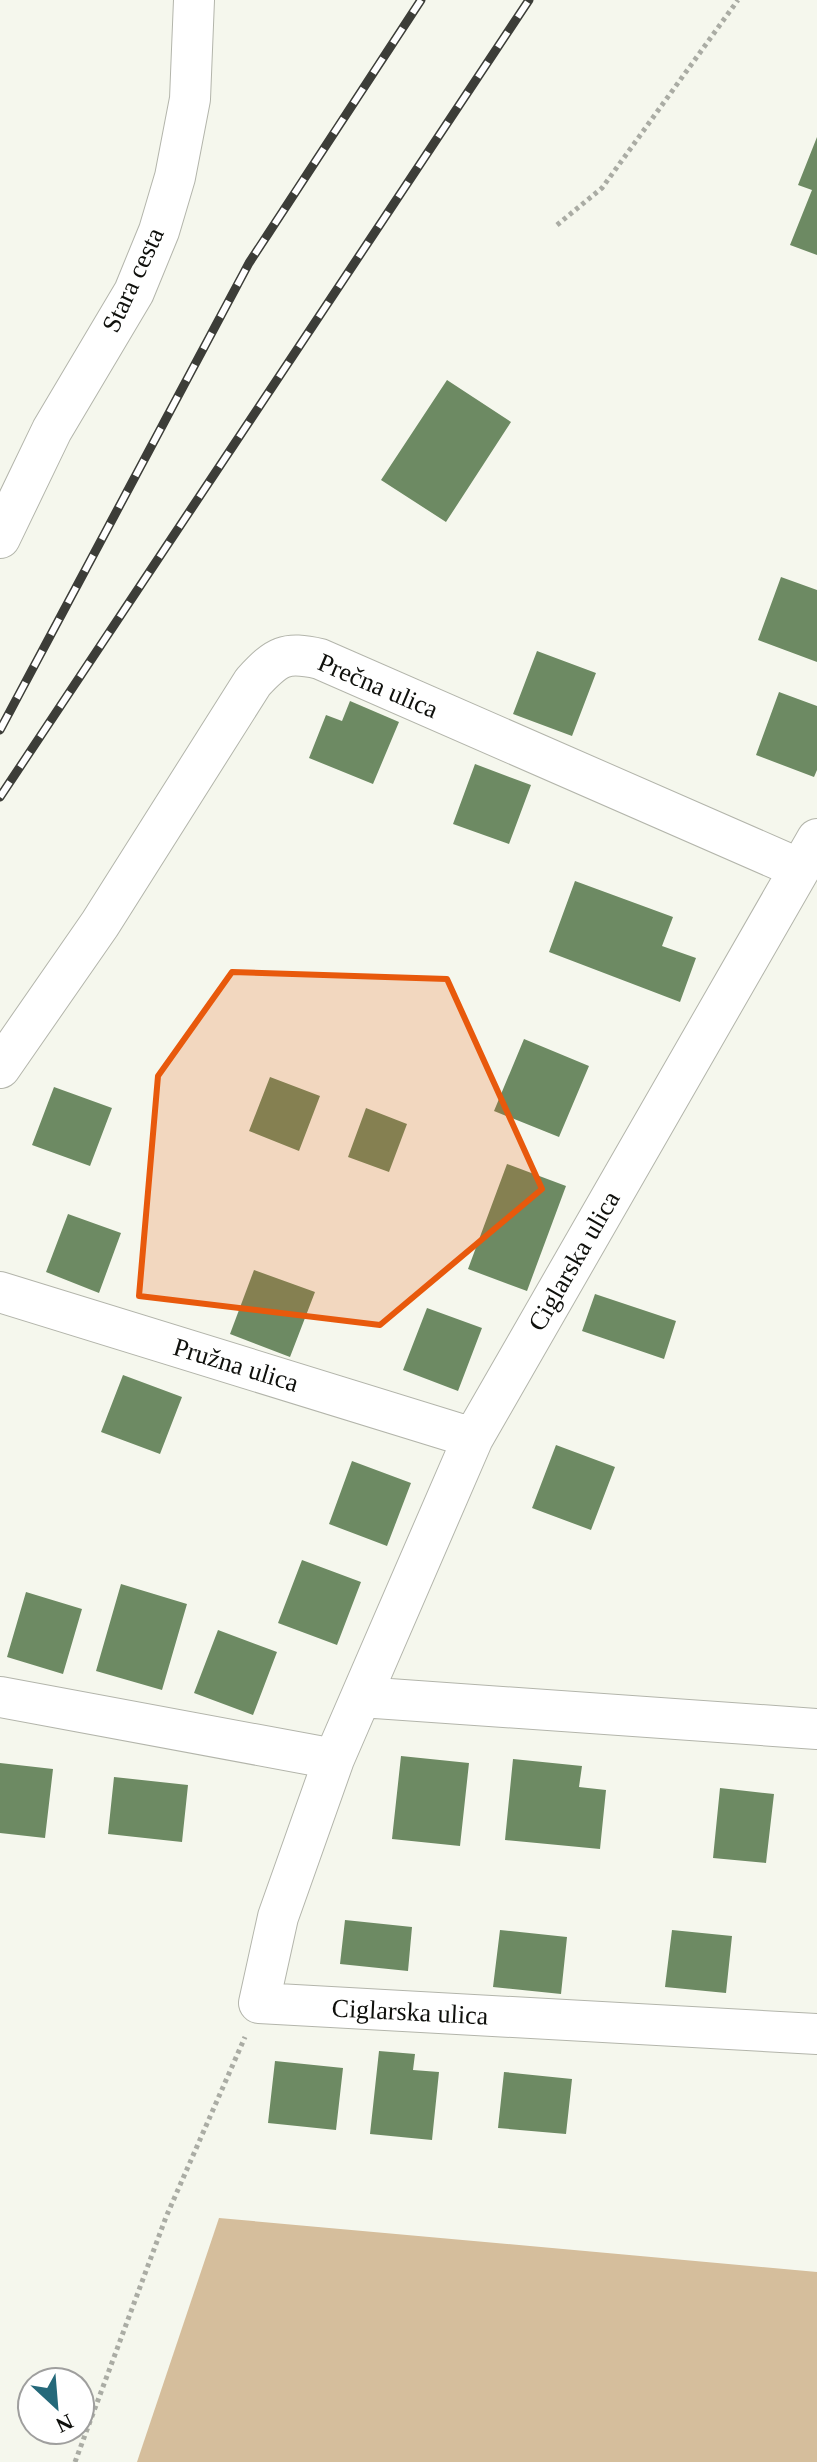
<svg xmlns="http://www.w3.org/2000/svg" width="817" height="2462" viewBox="0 0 817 2462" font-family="Georgia,serif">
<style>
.green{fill:#d5be9c}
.building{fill:#6d8a63}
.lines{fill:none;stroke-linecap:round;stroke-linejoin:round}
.street-casing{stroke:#b3b5ab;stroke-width:42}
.path{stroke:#aaaca4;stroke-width:5;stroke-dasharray:4 4;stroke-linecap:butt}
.street{stroke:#fff;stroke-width:40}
.rail-casing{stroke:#3c3d38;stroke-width:9}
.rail{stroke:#fff;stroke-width:6;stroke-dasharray:18;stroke-linecap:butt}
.marked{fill:#e8590c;fill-opacity:0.2;stroke:#e8590c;stroke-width:6;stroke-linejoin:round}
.labels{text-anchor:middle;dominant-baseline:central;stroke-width:6;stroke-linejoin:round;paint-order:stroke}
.street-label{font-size:26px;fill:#0f100c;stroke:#fff}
</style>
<rect width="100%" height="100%" fill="#f5f7ed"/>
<path class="green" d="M219 2218 817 2272V2462H137Z"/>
<path class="building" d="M817 137V255L790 245 812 190 798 185Z
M447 380 511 422 446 522 381 480Z
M781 577 817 590V662L758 640Z
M537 651 596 673 572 736 513 714Z
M779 692 817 706V770L814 777 756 755Z
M350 701 399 722 373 784 309 758 326 715 342 721Z
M475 764 531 785 509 844 453 824Z
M575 881 673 917 662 946 696 958 680 1002 549 952Z
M524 1039 589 1066 559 1137 494 1111Z
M270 1077 320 1096 299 1151 249 1131Z
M54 1087 112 1108 90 1166 32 1145Z
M366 1108 407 1124 389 1172 348 1157Z
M507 1164 566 1186 527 1291 468 1269Z
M68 1214 121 1233 99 1293 46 1272Z
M254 1270 315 1292 290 1357 230 1334Z
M595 1294 676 1321 664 1359 582 1331Z
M427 1308 482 1328 458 1391 403 1370Z
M123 1375 182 1397 160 1454 101 1432Z
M556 1445 615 1467 591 1530 532 1508Z
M352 1461 411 1483 387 1546 329 1524Z
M302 1560 361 1582 337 1645 278 1623Z
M121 1584 187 1604 162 1690 96 1671Z
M26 1592 82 1609 63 1674 7 1657Z
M218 1630 277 1652 253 1715 194 1693Z
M401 1756 469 1763 460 1846 392 1839Z
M513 1759 582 1766 579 1787 606 1790 600 1849 505 1840Z
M0 1763 53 1769 45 1838 0 1833Z
M114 1777 188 1785 182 1842 108 1834Z
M720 1788 774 1794 766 1863 713 1858Z
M345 1920 412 1927 408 1971 340 1964Z
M500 1930 567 1937 561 1994 493 1987Z
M672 1930 732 1936 726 1993 665 1987Z
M379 2051 415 2054 413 2070 439 2072 432 2140 370 2134Z
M275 2061 343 2068 336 2130 268 2123Z
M504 2072 572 2079 566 2134 498 2128Z"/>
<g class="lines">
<defs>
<path id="street" d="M0 538 52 430 134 292 159 231 175 177 190 99 194 0
M817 839 473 1438 334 1759 278 1917 259 2003 817 2034
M0 1068 100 924 253 682C277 656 285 651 320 659L800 869
M0 1292 473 1438
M0 1697 334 1759
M361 1697 817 1729"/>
</defs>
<use href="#street" class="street-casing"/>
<path class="path" d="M557 225 602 188 738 0
M75 2462 166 2217 245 2037"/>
<use href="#street" class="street"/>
<defs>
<path id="rail" d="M0 730 249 263 421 0
M0 797 529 0"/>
</defs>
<use href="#rail" class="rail-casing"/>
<use href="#rail" class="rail"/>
</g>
<path class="marked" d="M232 972 447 979 542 1189 380 1325 139 1296 158 1076Z"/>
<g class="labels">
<g class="street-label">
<text transform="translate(133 280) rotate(-65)">Stara cesta</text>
<text transform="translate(378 686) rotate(23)">Prečna ulica</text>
<text transform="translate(574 1261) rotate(-60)">Ciglarska ulica</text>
<text transform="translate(236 1365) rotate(17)">Pružna ulica</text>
<text transform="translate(410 2012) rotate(3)">Ciglarska ulica</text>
</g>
</g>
<g transform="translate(56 2406) rotate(154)"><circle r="38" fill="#ffffff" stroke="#9f9f9e" stroke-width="2"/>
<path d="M0-6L14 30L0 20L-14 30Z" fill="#25697a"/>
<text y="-12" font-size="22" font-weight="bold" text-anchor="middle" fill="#0f100c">N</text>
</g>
</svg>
